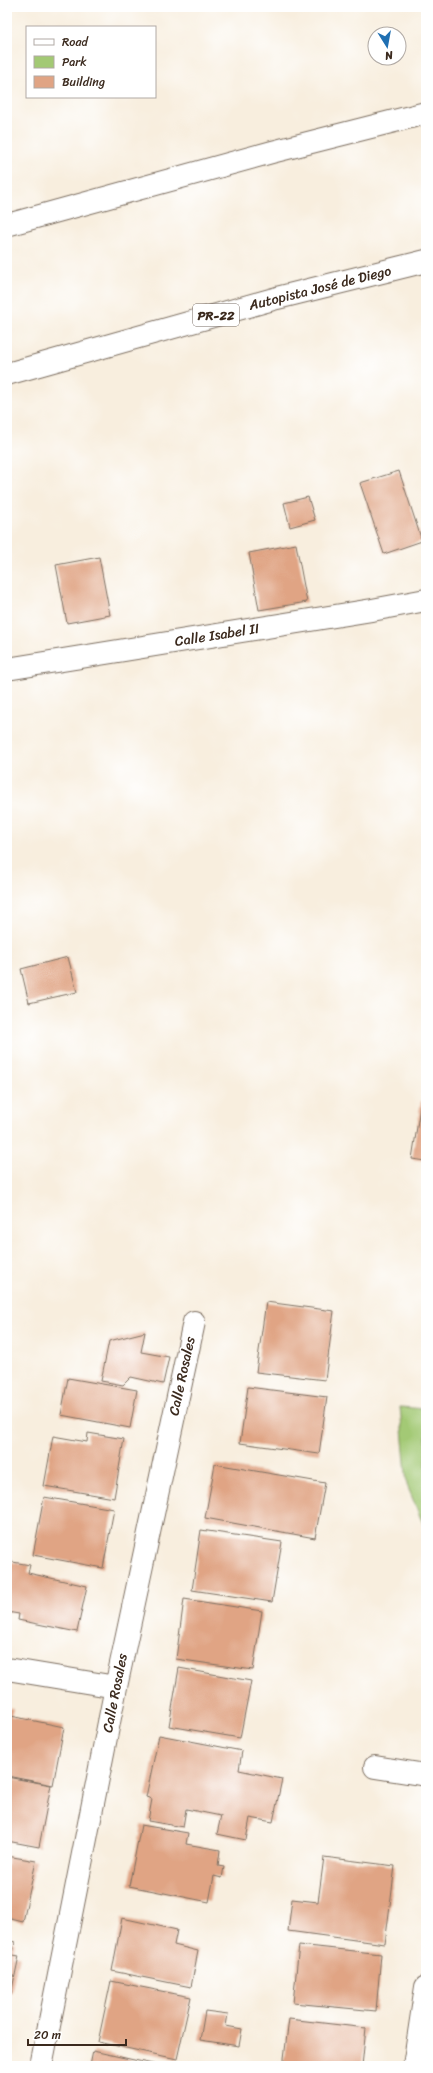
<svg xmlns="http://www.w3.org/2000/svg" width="433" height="2073" viewBox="0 0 433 2073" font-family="Sriracha,sans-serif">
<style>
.green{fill:#a3c974;stroke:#6f7a49}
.building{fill:#e0a484}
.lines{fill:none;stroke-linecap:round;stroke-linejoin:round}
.street-casing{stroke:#7d6f61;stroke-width:24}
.highway-casing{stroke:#7d6f61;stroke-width:24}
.street{stroke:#fff;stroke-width:22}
.highway{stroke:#fff;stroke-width:22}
.labels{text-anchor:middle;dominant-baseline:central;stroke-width:3;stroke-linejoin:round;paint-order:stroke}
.shield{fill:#fff;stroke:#766a62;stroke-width:1}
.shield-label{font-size:13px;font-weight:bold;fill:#3b2a1e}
.street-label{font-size:14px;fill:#3b2a1e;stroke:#fff}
</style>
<rect width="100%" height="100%" fill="#fff"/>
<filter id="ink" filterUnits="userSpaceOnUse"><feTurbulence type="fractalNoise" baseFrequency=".025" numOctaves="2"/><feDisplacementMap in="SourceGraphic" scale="8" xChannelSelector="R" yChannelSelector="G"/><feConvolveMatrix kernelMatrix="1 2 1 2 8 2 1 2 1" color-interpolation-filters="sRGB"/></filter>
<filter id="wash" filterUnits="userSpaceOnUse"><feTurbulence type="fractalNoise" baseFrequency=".012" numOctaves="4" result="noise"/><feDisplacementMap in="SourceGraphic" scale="16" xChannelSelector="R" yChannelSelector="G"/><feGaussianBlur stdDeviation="0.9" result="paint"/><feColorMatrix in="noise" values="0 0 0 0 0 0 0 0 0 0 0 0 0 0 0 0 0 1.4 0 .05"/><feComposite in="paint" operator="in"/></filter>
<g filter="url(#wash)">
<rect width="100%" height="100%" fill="#f8eede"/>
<path class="green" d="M400 1407 426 1409V1531L407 1485Z"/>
<g id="blocks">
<path class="building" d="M399 471 422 541 384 554 360 483Z
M308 497 315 520 290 527 284 503Z
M296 544 307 602 259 610 249 553Z
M99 557 110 615 67 623 56 565Z
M68 957 77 992 29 1003 21 969Z
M421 1101 426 1102V1161L412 1159Z
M266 1302 334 1311 325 1380 256 1372Z
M145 1332 141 1352 169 1357 163 1384 131 1377 123 1385 101 1381 109 1341Z
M68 1378 137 1390 130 1428 61 1415Z
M248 1387 327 1397 319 1454 240 1443Z
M88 1433 124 1439 114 1498 44 1486 53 1436 87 1442Z
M215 1464 325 1483 315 1538 205 1518Z
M44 1497 114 1509 103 1568 33 1555Z
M201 1530 282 1542 272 1602 192 1590Z
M7 1561 30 1565 28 1573 87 1586 77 1632 18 1620 19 1614 7 1612Z
M184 1599 262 1611 253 1670 176 1659Z
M179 1668 251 1681 240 1738 169 1726Z
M7 1708 13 1709 11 1716 64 1727 53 1785 7 1776Z
M159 1735 242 1751 239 1770 282 1779 273 1822 250 1818 246 1840 217 1834 221 1816 186 1809 183 1827 148 1821 152 1799 146 1797Z
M7 1777 51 1785 39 1847 7 1841Z
M141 1825 188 1833 186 1844 220 1850 218 1866 224 1867 222 1878 214 1876 209 1902 129 1886Z
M7 1856 36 1861 23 1922 7 1918Z
M324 1857 395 1866 385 1944 288 1931 292 1899 318 1902Z
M122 1918 177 1930 174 1945 198 1951 191 1987 112 1971Z
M7 1940 15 1942 13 1955 19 1956 11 1994 7 1993Z
M299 1945 381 1954 376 2011 293 2003Z
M111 1981 191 1997 177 2059 98 2042Z
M205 2011 228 2014 226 2026 242 2029 239 2046 200 2040Z
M289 2019 366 2028 362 2066H283Z
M93 2051 157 2065V2066H90Z"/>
</g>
</g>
<g filter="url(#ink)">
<use href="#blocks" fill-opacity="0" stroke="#7d6f61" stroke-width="1"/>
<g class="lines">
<defs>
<path id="street" d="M7 669 372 610 426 600
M7 1669 116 1687
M375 1767 426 1775
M41 2066 116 1687 194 1322
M414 2066 426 1987"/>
<path id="highway" d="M7 225 272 152 426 113
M7 374 277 298 426 261"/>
</defs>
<use href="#street" class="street-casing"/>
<use href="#highway" class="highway-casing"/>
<use href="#street" class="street"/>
<use href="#highway" class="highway"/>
</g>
</g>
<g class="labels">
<rect class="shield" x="193" y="304" width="46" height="22" rx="3"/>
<g class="shield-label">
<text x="216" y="315">PR-22</text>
</g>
<g class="street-label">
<text transform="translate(320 288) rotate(-14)">Autopista José de Diego</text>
<text transform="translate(217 635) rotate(-9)">Calle Isabel II</text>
<text transform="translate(182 1376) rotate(-78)">Calle Rosales</text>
<text transform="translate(115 1693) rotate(-79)">Calle Rosales</text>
</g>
</g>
<rect width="433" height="2073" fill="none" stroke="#fff" stroke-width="24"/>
<rect x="26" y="26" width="130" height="72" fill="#ffffff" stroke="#b1aaa5"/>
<rect x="34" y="39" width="20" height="6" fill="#ffffff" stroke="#b1aaa5"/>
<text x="62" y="46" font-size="12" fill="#3b2a1e">Road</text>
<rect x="34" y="56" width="20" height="12" fill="#a3c974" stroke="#b1aaa5"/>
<text x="62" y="66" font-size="12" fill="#3b2a1e">Park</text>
<rect x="34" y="76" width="20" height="12" fill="#e0a484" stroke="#b1aaa5"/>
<text x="62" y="86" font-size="12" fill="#3b2a1e">Building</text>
<g transform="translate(387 46) rotate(169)"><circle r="19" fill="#ffffff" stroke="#b1aaa5"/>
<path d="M0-3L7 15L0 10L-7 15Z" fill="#1f6fb2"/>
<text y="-6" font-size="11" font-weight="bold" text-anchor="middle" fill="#3b2a1e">N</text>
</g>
<path d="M28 2039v6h98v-6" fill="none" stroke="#3b2a1e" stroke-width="2"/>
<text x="34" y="2039" font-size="12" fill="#3b2a1e" stroke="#ffffff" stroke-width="3" paint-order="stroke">20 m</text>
</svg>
